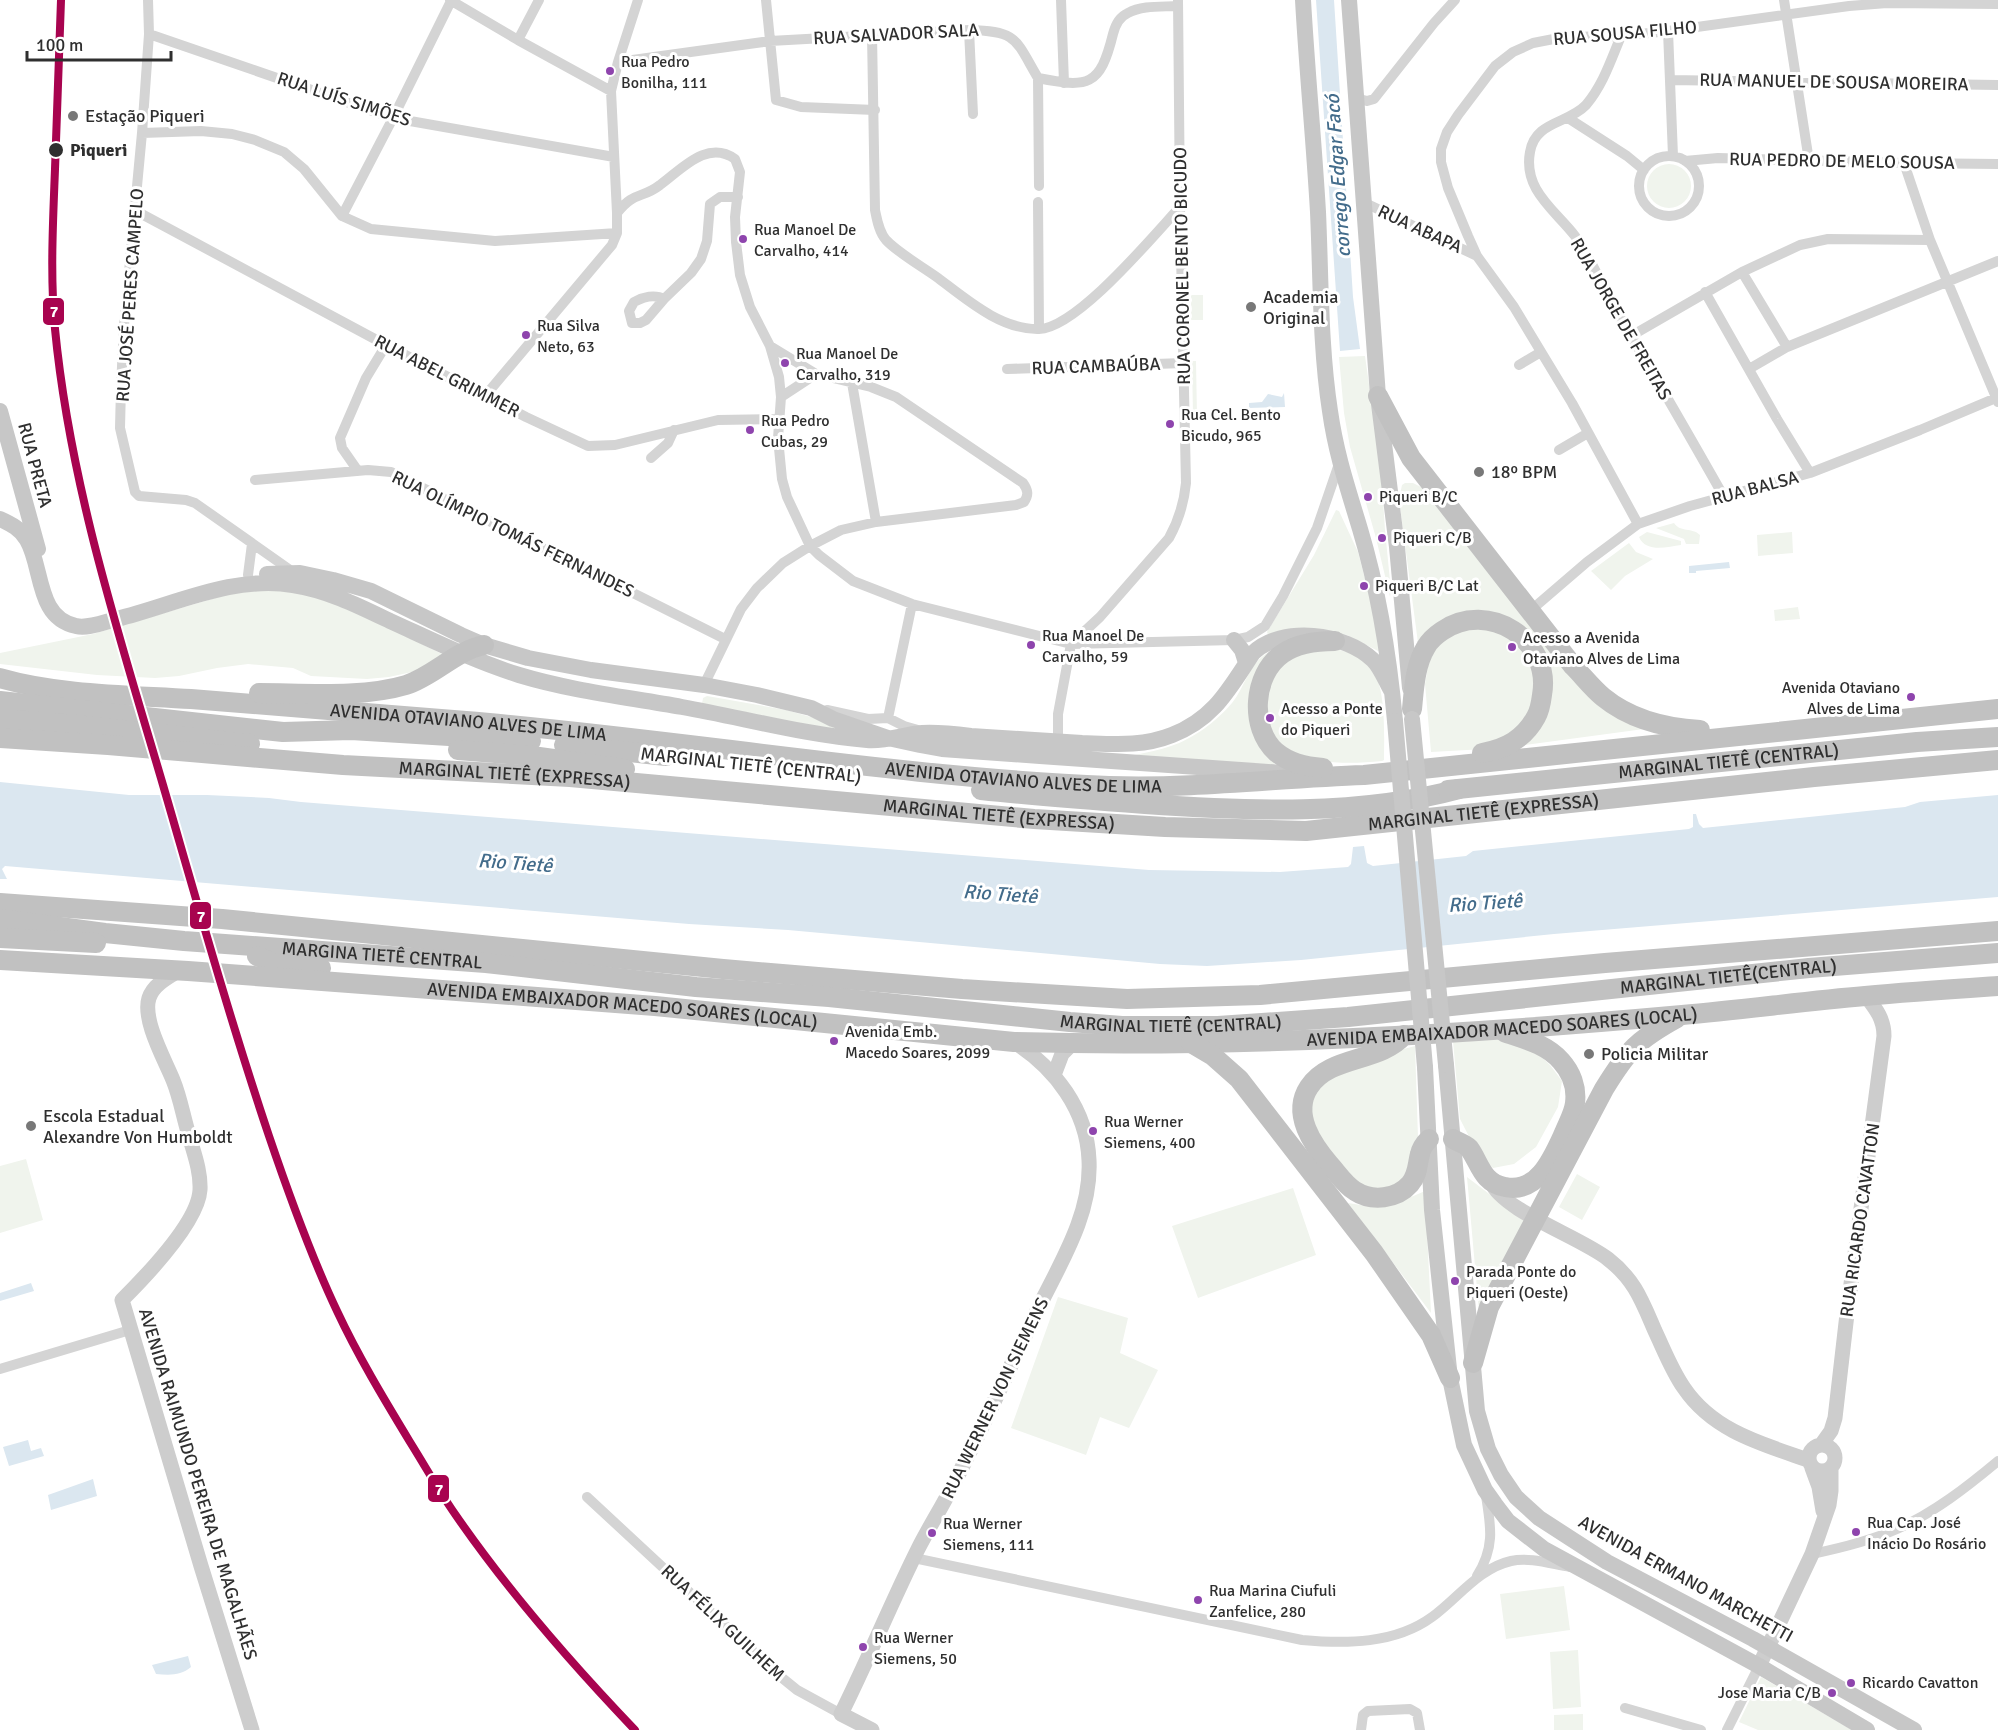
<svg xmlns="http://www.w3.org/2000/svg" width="1998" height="1730" viewBox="0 0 1998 1730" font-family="Signika,sans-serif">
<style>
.green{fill:#f0f4ed}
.water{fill:#dbe7f0}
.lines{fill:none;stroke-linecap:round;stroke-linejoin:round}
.street{stroke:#d4d4d4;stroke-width:10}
.secondary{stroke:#cdcdcd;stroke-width:15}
.primary{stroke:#c7c7c7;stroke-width:16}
.highway{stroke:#c1c1c1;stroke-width:20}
.primary-bridge{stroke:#c7c7c7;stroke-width:16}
.rail-1-casing{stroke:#fff;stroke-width:12}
.rail-1{stroke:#a8034f;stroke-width:8}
.bus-dot{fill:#8e44ad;stroke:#fff;stroke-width:2}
.poi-dot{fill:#787878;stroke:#fff;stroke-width:2}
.stop-dot{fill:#2f2f2f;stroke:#fff;stroke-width:2}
.labels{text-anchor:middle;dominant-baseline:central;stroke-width:6;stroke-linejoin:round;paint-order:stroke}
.bus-label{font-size:16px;fill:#2f2f2f;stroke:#fff;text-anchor:start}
.street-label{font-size:18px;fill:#2f2f2f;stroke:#fff}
.poi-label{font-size:18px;fill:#2f2f2f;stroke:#fff;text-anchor:start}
.stop-label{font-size:18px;font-weight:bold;fill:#2f2f2f;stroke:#fff;text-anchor:start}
.water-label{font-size:20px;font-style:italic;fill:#436c8b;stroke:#fff}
.line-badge{stroke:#fff;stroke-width:2}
.badge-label{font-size:16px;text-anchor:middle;font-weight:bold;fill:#fff}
</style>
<rect width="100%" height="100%" fill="#fff"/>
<path class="green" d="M1647 186a22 22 0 1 1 44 0a22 22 0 1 1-44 0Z
M1191 295H1203V320H1191Z
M1365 356 1381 469 1385 530 1391 591 1390 597 1376 538 1350 447 1344 413 1339 357Z
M1192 361H1196L1197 416H1193Z
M1405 483H1413L1421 487 1550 647 1644 729 1525 745 1548 674 1499 616 1418 643 1399 499 1402 485Z
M1336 510 1339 511 1358 552 1370 598 1380 652 1347 635 1327 632 1268 635 1267 632 1314 555Z
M1674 523C1681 533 1692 527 1700 535L1699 544H1686L1684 539 1656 528Z
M1647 532 1681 541V545C1667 547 1646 553 1639 537Z
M1792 532 1793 553 1758 556 1757 535Z
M1629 543 1636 552 1653 559 1625 576 1611 590 1591 571Z
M246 589H282L334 601 442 654V660L412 672 389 677 367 679 311 676 293 668 248 664 217 668 179 676 155 678 97 675 0 664V653L93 634Z
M1798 607 1800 619 1775 621 1774 610Z
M1479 627 1498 630 1529 655 1537 696 1520 730 1485 749 1431 752 1425 684 1429 661 1436 648 1458 630Z
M1336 649C1348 652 1359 656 1369 665 1387 682 1384 736 1384 760L1382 761C1352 764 1318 765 1290 751 1286 749 1283 745 1280 742 1255 717 1263 672 1295 655 1304 651 1325 650 1336 649Z
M1274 650 1255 676 1275 759 1274 767 1135 755C1147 752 1160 750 1171 746 1193 739 1217 721 1232 703 1246 686 1250 658 1274 650Z
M707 696 786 710 818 719 856 735 702 704 703 698Z
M1482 1035 1534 1050 1550 1065 1562 1081 1558 1107 1536 1147 1514 1164 1493 1168 1479 1156 1460 1119 1453 1041Z
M1415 1046 1418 1138 1412 1168 1392 1190 1359 1188 1309 1131 1308 1096 1341 1066Z
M26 1159 43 1220 0 1233V1166Z
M1577 1174 1600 1187 1582 1220 1559 1207Z
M1467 1177 1526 1222 1479 1311Z
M1293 1188 1316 1255 1198 1298 1172 1226Z
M1425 1191 1431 1313 1348 1203C1379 1209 1396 1204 1425 1191Z
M1058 1297 1128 1318 1120 1353 1158 1370 1129 1428 1100 1417 1086 1455 1011 1428Z
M1564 1586 1570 1630 1506 1639 1500 1594Z
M1578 1650 1581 1707 1553 1709 1550 1652Z
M1761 1677 1852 1730H1758L1739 1722Z
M1583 1714V1730H1554V1715Z"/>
<path class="water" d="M1316 0H1334L1353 297 1360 349 1340 351Z
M1284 393 1285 407 1249 408V403L1262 402 1268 394 1282 397Z
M1729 562 1730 568 1696 571V573H1689V566Z
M0 782 129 795H207L269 798 301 802 1149 870 1280 872 1348 867 1351 864 1353 847 1364 846 1367 863 1373 866 1466 856 1473 851 1689 829 1693 827V814H1696L1699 824 1703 828 1905 807 1920 802 1998 795V897L1554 934 1301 960 1207 966 1160 964 788 930 689 924 5 866 2 869 7 879H0Z
M31 1283 34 1291 0 1301V1293Z
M28 1440 31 1451 41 1448 44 1456 9 1466 3 1447Z
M93 1479 97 1496 51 1510 48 1495Z
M188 1656 191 1667C181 1676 169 1675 156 1674L152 1665Z"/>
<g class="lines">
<path class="street" d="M148 0 149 34 142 133 124 325 121 387 120 428 135 492 139 496 186 500 195 503 293 572
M450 0 518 40 611 91
M766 0 776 100 801 107 875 110
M1061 0 1064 83
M1784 0 1809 161
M969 30 973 114
M1668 31 1673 156
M149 34 393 118 614 157
M872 34 875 210C877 220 879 232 886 240 898 253 923 267 938 278 966 299 1001 330 1039 329 1077 328 1153 236 1180 207
M1621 36C1611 60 1603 85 1586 105 1568 124 1535 121 1530 152 1523 190 1555 210 1575 236 1592 259 1602 287 1617 312 1653 373 1689 435 1724 497
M518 40 539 0
M618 62 770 41 969 30C1018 31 1015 39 1038 78 1088 88 1100 87 1113 34 1115 26 1119 17 1128 13 1142 5 1162 7 1178 6
M1038 78 1039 186
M1671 80 1998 85
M1356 98 1367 101 1374 99 1434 23 1455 0
M1568 118 1627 156 1644 170
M142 133 201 131 232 134 255 140 284 152 304 169 342 216 371 229 495 241 617 233
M1639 186a30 30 0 1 1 60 0a30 30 0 1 1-60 0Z
M1685 161 1718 158 1904 163 1998 164
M1904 163 1930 240 1998 402
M1038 202 1039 329
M1363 202 1477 256
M136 211 386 345 526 417 588 446 615 445 718 420 779 419
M617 213C634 191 642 199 660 185 681 170 707 139 735 159L740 172 735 217 736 242 740 275 750 307 770 346 779 377 781 397 778 438 782 479 787 497 810 546 819 555 853 581 912 604 1071 644 1234 640 1248 637 1265 626 1283 596 1317 528 1339 464
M342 216 393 118 451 1
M1742 272 1787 347
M1705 292 1777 419 1810 473
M664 299C655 294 643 297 634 302L629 311 632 323H640L646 320 664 299 691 273 701 259 707 241 710 204 720 197H738
M1631 336 1742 272 1800 245 1828 239 1930 240
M1519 365 1541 352
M1007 369 1184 363
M1749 369 1787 347 1998 261
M852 383 876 522
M485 396 612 245 617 233V213L611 91 618 62 638 0
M781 397 816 374
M1559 450 1588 433
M651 458 668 443 674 430
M358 471 342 448 340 438 366 378 386 345
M255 480 368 470 391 472 725 639
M1638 524 1572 403 1514 307 1477 256 1468 236 1448 188 1441 162V149L1447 132 1458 115 1495 66 1513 52 1533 43 1564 37 1621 36 1668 31 1849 6 1887 3 1998 4
M248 575 252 544
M1530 611 1587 562 1638 524 1690 506 1810 473 1920 430 1998 397
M704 685 741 609 757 588 783 563 810 546 841 530 876 522 1016 505 1024 502C1029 495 1028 490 1023 483L896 397 871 387 816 374 770 346
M827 710 868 719 888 718 904 726 918 730
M888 718 912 604
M1058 742V714L1071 644 1100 617 1169 538C1179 520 1184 503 1186 483L1180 207 1178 0
M0 1369 130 1330
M587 1497 781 1677 797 1690 841 1714
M1812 1554C1841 1548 1870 1541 1897 1529 1934 1513 1968 1486 1998 1461
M914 1558 1302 1640C1346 1644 1395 1644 1432 1617 1457 1599 1479 1568 1511 1561 1530 1557 1551 1564 1570 1567
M1477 1576C1495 1547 1491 1527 1486 1496
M1625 1708 1701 1730
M1361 1730 1363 1715 1368 1711 1410 1709 1417 1713 1420 1730
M1727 1730 1759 1666"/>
<path class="secondary" d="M178 971C168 977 153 985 149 998 142 1020 165 1060 173 1080 180 1097 183 1115 188 1132 193 1151 201 1170 200 1190 198 1222 145 1277 122 1300L201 1566 252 1730
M1054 1075 1062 1054 1073 1043
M1491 1182C1503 1211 1580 1237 1608 1259 1635 1280 1642 1301 1655 1331 1664 1350 1672 1371 1684 1388 1713 1431 1762 1444 1808 1460
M1809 1458a13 13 0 1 1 26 0a13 13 0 1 1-26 0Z
M1821 1445 1831 1431 1835 1418 1847 1314 1884 1036C1884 1019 1876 1009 1866 996
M1812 1468 1819 1487 1823 1511
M1759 1666 1812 1554 1829 1505 1831 1491V1468
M872 1730 841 1714C868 1660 891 1603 918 1549 929 1527 942 1507 953 1485 982 1430 1007 1373 1034 1317 1057 1268 1092 1217 1089 1160 1087 1110 1055 1068 1014 1042"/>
<path class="primary" d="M1303 0C1307 71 1314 142 1318 212 1321 278 1320 346 1330 411 1336 454 1348 489 1360 529 1379 592 1389 655 1395 721
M1349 0 1378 396 1397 547 1410 688
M0 411 38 549
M0 519C11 524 21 529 27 540 43 567 36 618 76 626 88 629 104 622 117 619 174 605 233 575 293 585 327 590 359 606 390 621 432 640 474 661 519 675 572 691 627 697 682 707 744 718 805 735 867 740 885 742 905 734 922 733 938 732 955 734 971 736 1008 738 1045 741 1082 743 1113 744 1142 747 1172 735 1214 719 1229 689 1253 653 1282 625 1345 633 1373 660 1381 668 1386 682 1392 692
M267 574 300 573 333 580 371 591 461 635 484 645 528 658 591 670 704 685 757 695 811 708 833 719 888 738 920 745 942 749 1040 756 1284 773
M1234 640 1242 650 1246 663
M1446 1065 1477 1411 1488 1449 1501 1475 1516 1497 1539 1518 1607 1562 1753 1639 1914 1730
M1425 1067 1432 1210 1450 1378 1464 1445 1485 1490 1495 1504 1508 1521 1544 1549 1759 1666 1867 1730"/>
<g class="highway">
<path d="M1378 396 1411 458 1573 666C1583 676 1592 688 1603 697 1631 720 1665 728 1700 730"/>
<path id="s1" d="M0 678C59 695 129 695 191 699 283 706 374 714 466 721 681 739 894 777 1109 786 1194 789 1279 778 1364 775L1998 709"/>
<path d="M259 693C304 693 363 698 406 685 434 676 455 651 484 645"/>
<path d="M0 701 283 732 351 730 531 741"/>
<path d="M1412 709C1414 689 1415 665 1426 647 1430 640 1436 635 1442 631 1488 599 1552 640 1542 695 1541 703 1540 710 1536 717 1524 739 1506 749 1482 753"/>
<path d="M0 719 76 725 250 744"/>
<path id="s2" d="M0 738 108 745 343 765 570 777 1034 819 1165 827 1306 831 1814 777 1998 760"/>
<path d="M564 745 666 756"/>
<path d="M458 750 532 756 625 769"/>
<path d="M1323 768C1307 767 1289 763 1276 752 1249 728 1253 674 1282 654 1297 643 1317 641 1335 641"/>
<path d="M981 790C1036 796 1090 800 1145 804 1247 811 1360 816 1459 789"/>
<path id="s3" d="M1448 790 1917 742 1998 737"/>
<path d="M0 903 222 919 723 969 962 989 1127 999 1260 995 1605 963 1998 931"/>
<path id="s4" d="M0 919 105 933 184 941 486 963 696 987 829 997 1070 1022 1122 1026H1218L1348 1017 1809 968 1998 953"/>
<path d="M0 938 96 943"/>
<path d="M257 956 276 964 321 968"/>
<path id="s5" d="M0 960 188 971 524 996 655 1006 1014 1042C1237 1048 1460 1035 1682 1015 1743 1010 1804 1001 1865 996 1909 992 1954 989 1998 986"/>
<path d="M1404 1035C1380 1063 1330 1055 1309 1087 1291 1114 1313 1145 1330 1165 1338 1174 1345 1185 1355 1191 1372 1202 1397 1199 1410 1184 1418 1175 1417 1165 1420 1154 1421 1149 1425 1143 1429 1139"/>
<path d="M1191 1043 1213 1056 1239 1079 1374 1253 1431 1335 1450 1378"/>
<path d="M1453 1139C1458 1142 1465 1144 1469 1148 1480 1163 1482 1183 1505 1187 1538 1194 1553 1157 1564 1133 1568 1123 1574 1113 1575 1103 1577 1087 1571 1072 1561 1061 1546 1044 1524 1039 1504 1032"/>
<path d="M1473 1363 1489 1307 1604 1089C1628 1050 1637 1040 1677 1018"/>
</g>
<path class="primary-bridge" d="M1412 719 1446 1065
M1395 721 1425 1067"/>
<defs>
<path id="rail-1" d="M61 0C59 56 57 113 55 169 53 222 50 276 55 329 70 485 119 635 163 785 197 902 230 1020 269 1136 289 1195 310 1254 337 1311 358 1356 384 1399 410 1442 425 1466 439 1491 455 1514 508 1591 570 1662 635 1730"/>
</defs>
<use href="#rail-1" class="rail-1-casing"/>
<use href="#rail-1" class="rail-1"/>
</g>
<g class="bus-dot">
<circle cx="610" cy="71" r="5"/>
<circle cx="743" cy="239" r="5"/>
<circle cx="526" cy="335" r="5"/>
<circle cx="785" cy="363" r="5"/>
<circle cx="1170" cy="424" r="5"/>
<circle cx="750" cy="430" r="5"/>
<circle cx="1368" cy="497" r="5"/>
<circle cx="1382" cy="538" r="5"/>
<circle cx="1364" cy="586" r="5"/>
<circle cx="1031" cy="645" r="5"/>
<circle cx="1512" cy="647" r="5"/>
<circle cx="1911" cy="697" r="5"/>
<circle cx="1270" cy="718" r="5"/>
<circle cx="834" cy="1041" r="5"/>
<circle cx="1093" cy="1131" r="5"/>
<circle cx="1455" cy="1281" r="5"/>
<circle cx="1856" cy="1532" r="5"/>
<circle cx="932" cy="1533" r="5"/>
<circle cx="1198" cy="1600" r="5"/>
<circle cx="863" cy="1647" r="5"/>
<circle cx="1851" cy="1683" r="5"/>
<circle cx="1832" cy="1693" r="5"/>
</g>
<g class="poi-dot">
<circle cx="73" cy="116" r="6"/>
<circle cx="1251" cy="307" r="6"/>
<circle cx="1479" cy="472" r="6"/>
<circle cx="1589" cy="1054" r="6"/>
<circle cx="31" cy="1126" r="6"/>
</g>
<circle class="stop-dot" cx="56" cy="150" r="8"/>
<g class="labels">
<g class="bus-label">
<text x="621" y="62">Rua Pedro<tspan x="621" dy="21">Bonilha, 111</tspan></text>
<text x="754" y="230">Rua Manoel De<tspan x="754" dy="21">Carvalho, 414</tspan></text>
<text x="537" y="326">Rua Silva<tspan x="537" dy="21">Neto, 63</tspan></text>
<text x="796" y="354">Rua Manoel De<tspan x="796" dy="21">Carvalho, 319</tspan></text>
<text x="1181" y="415">Rua Cel. Bento<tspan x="1181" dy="21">Bicudo, 965</tspan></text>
<text x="761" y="421">Rua Pedro<tspan x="761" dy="21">Cubas, 29</tspan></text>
<text x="1379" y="497">Piqueri B/C</text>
<text x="1393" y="538">Piqueri C/B</text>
<text x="1375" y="586">Piqueri B/C Lat</text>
<text x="1042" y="636">Rua Manoel De<tspan x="1042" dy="21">Carvalho, 59</tspan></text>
<text x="1523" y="638">Acesso a Avenida<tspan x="1523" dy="21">Otaviano Alves de Lima</tspan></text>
<text x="1900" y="688" text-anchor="end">Avenida Otaviano<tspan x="1900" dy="21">Alves de Lima</tspan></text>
<text x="1281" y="709">Acesso a Ponte<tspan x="1281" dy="21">do Piqueri</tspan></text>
<text x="845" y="1032">Avenida Emb.<tspan x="845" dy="21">Macedo Soares, 2099</tspan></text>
<text x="1104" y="1122">Rua Werner<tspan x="1104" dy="21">Siemens, 400</tspan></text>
<text x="1466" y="1272">Parada Ponte do<tspan x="1466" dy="21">Piqueri (Oeste)</tspan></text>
<text x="1867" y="1523">Rua Cap. José<tspan x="1867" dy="21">Inácio Do Rosário</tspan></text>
<text x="943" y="1524">Rua Werner<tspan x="943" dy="21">Siemens, 111</tspan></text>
<text x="1209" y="1591">Rua Marina Ciufuli<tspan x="1209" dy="21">Zanfelice, 280</tspan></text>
<text x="874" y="1638">Rua Werner<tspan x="874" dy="21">Siemens, 50</tspan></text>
<text x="1862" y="1683">Ricardo Cavatton</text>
<text x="1821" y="1693" text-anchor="end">Jose Maria C/B</text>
</g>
<g class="street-label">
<text transform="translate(1625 33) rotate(-5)">RUA SOUSA FILHO</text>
<text transform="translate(896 34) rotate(-3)">RUA SALVADOR SALA</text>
<text transform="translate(1834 82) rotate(1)">RUA MANUEL DE SOUSA MOREIRA</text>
<text transform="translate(344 99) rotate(18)">RUA LUÍS SIMÕES</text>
<text transform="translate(1842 161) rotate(1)">RUA PEDRO DE MELO SOUSA</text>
<text transform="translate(1420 229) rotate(25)">RUA ABAPA</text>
<text transform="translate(1182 266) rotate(-91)">RUA CORONEL BENTO BICUDO</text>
<text transform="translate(130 295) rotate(-86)">RUA JOSÉ PERES CAMPELO</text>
<text transform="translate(1621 319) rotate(60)">RUA JORGE DE FREITAS</text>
<text transform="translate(1096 366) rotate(-2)">RUA CAMBAÚBA</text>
<text transform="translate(447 376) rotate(27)">RUA ABEL GRIMMER</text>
<text transform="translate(35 465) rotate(75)">RUA PRETA</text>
<text transform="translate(1755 488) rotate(-15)">RUA BALSA</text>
<text transform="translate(513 534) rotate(26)">RUA OLÍMPIO TOMÁS FERNANDES</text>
<text stroke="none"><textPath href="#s1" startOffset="471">AVENIDA OTAVIANO ALVES DE LIMA</textPath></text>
<text stroke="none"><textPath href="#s3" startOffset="282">MARGINAL TIETÊ (CENTRAL)</textPath></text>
<text transform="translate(751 765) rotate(6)">MARGINAL TIETÊ (CENTRAL)</text>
<text stroke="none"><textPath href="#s2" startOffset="516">MARGINAL TIETÊ (EXPRESSA)</textPath></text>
<text stroke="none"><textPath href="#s1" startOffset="1029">AVENIDA OTAVIANO ALVES DE LIMA</textPath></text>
<text stroke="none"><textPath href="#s2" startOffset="1488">MARGINAL TIETÊ (EXPRESSA)</textPath></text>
<text stroke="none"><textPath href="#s2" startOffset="1002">MARGINAL TIETÊ (EXPRESSA)</textPath></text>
<text stroke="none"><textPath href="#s4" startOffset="384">MARGINA TIETÊ CENTRAL</textPath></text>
<text stroke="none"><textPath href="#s4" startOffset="1736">MARGINAL TIETÊ(CENTRAL)</textPath></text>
<text stroke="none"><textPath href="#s5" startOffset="624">AVENIDA EMBAIXADOR MACEDO SOARES (LOCAL)</textPath></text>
<text stroke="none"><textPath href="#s4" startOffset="1176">MARGINAL TIETÊ (CENTRAL)</textPath></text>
<text stroke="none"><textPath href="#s5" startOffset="1506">AVENIDA EMBAIXADOR MACEDO SOARES (LOCAL)</textPath></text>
<text transform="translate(1860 1220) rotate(-82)">RUA RICARDO CAVATTON</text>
<text transform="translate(995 1398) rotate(-64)">RUA WERNER VON SIEMENS</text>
<text transform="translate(198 1484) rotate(73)">AVENIDA RAIMUNDO PEREIRA DE MAGALHÃES</text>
<text transform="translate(1686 1579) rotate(29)">AVENIDA ERMANO MARCHETTI</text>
<text transform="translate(723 1623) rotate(43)">RUA FÉLIX GUILHEM</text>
</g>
<g class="poi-label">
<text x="85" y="116">Estação Piqueri</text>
<text x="1263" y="297">Academia<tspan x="1263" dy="21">Original</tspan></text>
<text x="1491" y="472">18º BPM</text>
<text x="1601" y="1054">Policia Militar</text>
<text x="43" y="1116">Escola Estadual<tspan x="43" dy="21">Alexandre Von Humboldt</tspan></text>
</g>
<g class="stop-label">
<text x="70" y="150">Piqueri</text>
</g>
<g class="water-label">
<text transform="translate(1338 176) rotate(-94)">corrego Edgar Facó</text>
<text transform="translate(515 863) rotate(4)">Rio Tietê</text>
<text transform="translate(1000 894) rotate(4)">Rio Tietê</text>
<text transform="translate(1485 903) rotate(-4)">Rio Tietê</text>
</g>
</g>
<g class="line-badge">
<rect x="42" y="297" width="23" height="29" rx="6" fill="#a8034f"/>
<rect x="189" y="901" width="23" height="29" rx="6" fill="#a8034f"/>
<rect x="427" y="1474" width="23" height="29" rx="6" fill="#a8034f"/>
</g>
<g class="badge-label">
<text x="54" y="317">7</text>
<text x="201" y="922">7</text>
<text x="439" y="1495">7</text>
</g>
<path d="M27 51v9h144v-9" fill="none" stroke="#2f2f2f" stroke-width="3"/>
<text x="36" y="51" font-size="18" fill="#2f2f2f" stroke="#ffffff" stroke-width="4.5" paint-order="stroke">100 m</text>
</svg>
